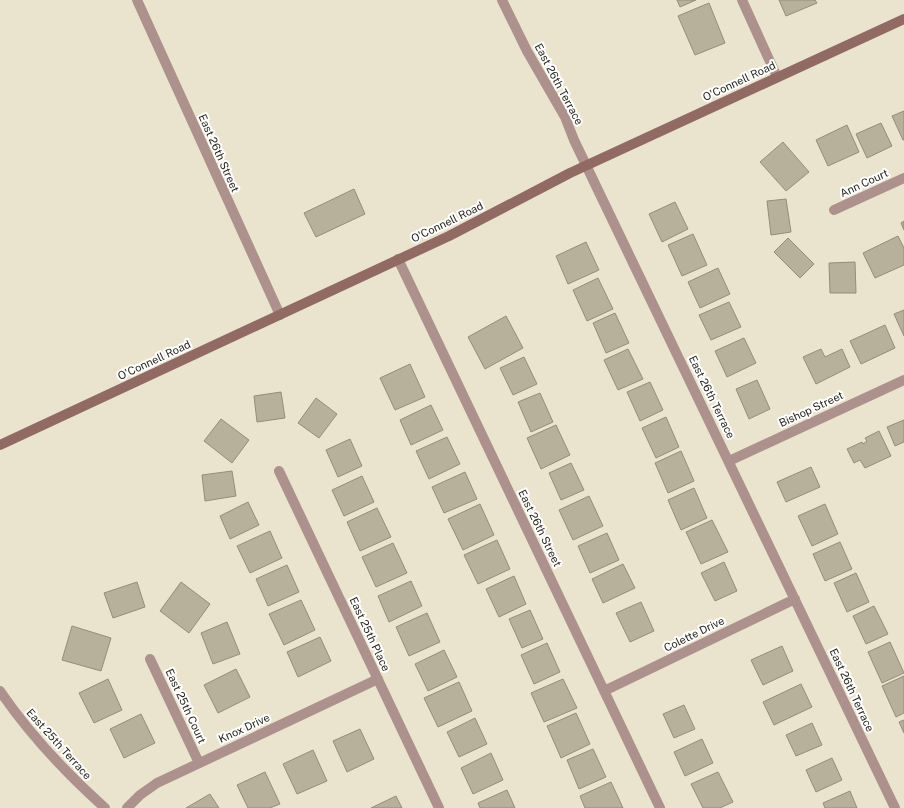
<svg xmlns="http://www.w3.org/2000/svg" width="904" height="808" viewBox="0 0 904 808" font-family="'Public Sans',sans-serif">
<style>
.building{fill:#b7b09b;stroke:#948d79}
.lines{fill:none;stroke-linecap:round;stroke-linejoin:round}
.street{stroke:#ad918d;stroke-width:10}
.secondary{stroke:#916a64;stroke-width:10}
.labels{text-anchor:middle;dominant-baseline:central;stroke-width:4;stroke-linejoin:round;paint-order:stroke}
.street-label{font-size:11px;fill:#2a271f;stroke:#fff}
</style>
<rect width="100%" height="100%" fill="#eae3cd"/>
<path class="building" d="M677 0H696L680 7Z
M779 0H815L817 3 786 16Z
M709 3 725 43 695 55 678 16Z
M904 111V140H903L892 116Z
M881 123 892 146 867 158 856 134Z
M847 125 859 152 828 166 816 140Z
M783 142 809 172 786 191 760 162Z
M354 189 365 214 316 237 304 213Z
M786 199 791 232 771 235 767 201Z
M675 202 688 229 662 242 649 214Z
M904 221V230L901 223Z
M693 234 707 265 682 276 668 245Z
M898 236 904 248V265L875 278 863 253Z
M788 238 814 264 800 278 774 252Z
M586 242 599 270 568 284 556 256Z
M855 262 856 293H830L829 263Z
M718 268 730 294 700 308 688 282Z
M598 278 613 309 587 321 573 290Z
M729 302 741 327 711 340 699 315Z
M904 310V336L894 314Z
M615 313 629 343 606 353 593 323Z
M506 316 523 348 485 369 468 337Z
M885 325 895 348 861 364 850 341Z
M744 338 756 363 727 377 715 351Z
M628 349 643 379 618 390 604 360Z
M821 349 825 357 842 349 850 367 816 384 803 357Z
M524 357 537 384 513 395 500 368Z
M410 364 425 397 395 410 380 378Z
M757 380 770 409 749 419 736 389Z
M650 382 663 410 640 421 627 392Z
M281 392 285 418 257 422 254 396Z
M540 393 553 422 531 432 518 402Z
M316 398 337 414 319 438 298 423Z
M431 405 443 430 411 445 400 420Z
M666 417 679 447 656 458 642 428Z
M221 419 249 440 232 463 204 441Z
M904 420V442L895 446 887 427Z
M556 425 570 455 541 469 527 438Z
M879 431 891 456 865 468 860 460 854 463 847 449 862 442 863 444 867 441 865 438Z
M447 437 460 464 429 479 416 451Z
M350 439 362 466 338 477 326 450Z
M681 451 694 481 668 493 655 463Z
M571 463 584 490 561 500 549 473Z
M811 467 820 487 786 502 777 482Z
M232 471 236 496 205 501 202 475Z
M465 472 477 499 444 513 432 487Z
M362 476 374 502 344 516 332 490Z
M694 488 707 518 681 530 668 500Z
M589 496 603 526 573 540 559 510Z
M248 502 259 525 230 539 220 516Z
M480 504 494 535 463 550 448 519Z
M825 504 838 534 812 546 798 516Z
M377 508 391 537 360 551 347 522Z
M712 520 728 552 701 564 686 532Z
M270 531 282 558 250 573 237 546Z
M607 533 619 560 590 573 578 546Z
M497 540 510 569 478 584 464 555Z
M840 542 852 569 825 581 813 554Z
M393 543 407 573 376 587 362 557Z
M724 562 737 591 715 601 701 573Z
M623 564 635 588 603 603 592 579Z
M287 565 299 592 268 606 256 579Z
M856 573 869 602 847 612 834 583Z
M514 576 526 604 499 617 486 589Z
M411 581 422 606 389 622 378 596Z
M137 582 145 607 113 618 104 593Z
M181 582 210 604 189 633 160 611Z
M301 600 315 630 284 645 269 614Z
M641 602 654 631 630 642 616 613Z
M874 606 888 634 866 644 853 616Z
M530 610 543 639 522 648 509 619Z
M427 613 440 642 409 656 396 627Z
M227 622 240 654 213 664 201 633Z
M72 626 111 638 101 671 62 660Z
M320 637 331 661 298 677 287 652Z
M890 642 904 673 882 683 868 652Z
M547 643 560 672 534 684 521 655Z
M782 646 793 671 763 685 751 660Z
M444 650 457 677 428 691 415 664Z
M236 669 250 697 218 713 204 685Z
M904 676V713L896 717 882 686Z
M108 679 122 710 94 723 79 693Z
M563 679 577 708 544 722 531 693Z
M459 682 472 711 438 727 424 698Z
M801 684 812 707 774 725 763 702Z
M684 705 695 729 674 738 663 714Z
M576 713 590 744 561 758 547 726Z
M141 714 155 743 124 758 110 729Z
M475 718 487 744 459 757 447 732Z
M904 720V733L899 722Z
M812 723 822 745 796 756 786 735Z
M360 729 374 759 347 772 333 741Z
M702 739 713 763 685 776 674 752Z
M593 749 606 777 579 789 567 760Z
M313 750 327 781 297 794 283 764Z
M491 753 503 780 473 794 461 768Z
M832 758 842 780 816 792 806 770Z
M265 772 280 804 270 808H248L237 785Z
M718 772 733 802 720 808H703L691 784Z
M611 782 623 808H585L580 796Z
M507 790 515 808H480L478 803Z
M850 791 857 808H825L823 803Z
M210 794 219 808H186Z
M396 796 402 808H371Z"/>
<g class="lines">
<path class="street" d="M137 0 280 315
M502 0 527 51 565 117 574 140 596 186 895 808
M742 0 777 77
M834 210 904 178
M398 259 660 808
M729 461 904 380
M279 471 439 808
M150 659 199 763
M0 691C30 735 66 773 105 808
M604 691 795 599
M127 808 140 795 157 783 378 679"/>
<path class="secondary" d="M0 445 449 236 570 173 904 19"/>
</g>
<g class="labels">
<g class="street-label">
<text transform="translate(739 81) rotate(-25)">O'Connell Road</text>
<text transform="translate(559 84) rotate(62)">East 26th Terrace</text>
<text transform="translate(219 153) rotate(66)">East 26th Street</text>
<text transform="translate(864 183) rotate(-25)">Ann Court</text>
<text transform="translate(447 222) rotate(-26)">O'Connell Road</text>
<text transform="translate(154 360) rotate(-25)">O'Connell Road</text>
<text transform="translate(712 397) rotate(64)">East 26th Terrace</text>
<text transform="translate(811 409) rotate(-25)">Bishop Street</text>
<text transform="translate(540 528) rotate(64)">East 26th Street</text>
<text transform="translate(370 634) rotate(65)">East 25th Place</text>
<text transform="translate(694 634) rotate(-26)">Colette Drive</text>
<text transform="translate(852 690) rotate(65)">East 26th Terrace</text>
<text transform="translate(186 706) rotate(65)">East 25th Court</text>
<text transform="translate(244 728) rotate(-25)">Knox Drive</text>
<text transform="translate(59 744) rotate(48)">East 25th Terrace</text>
</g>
</g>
</svg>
